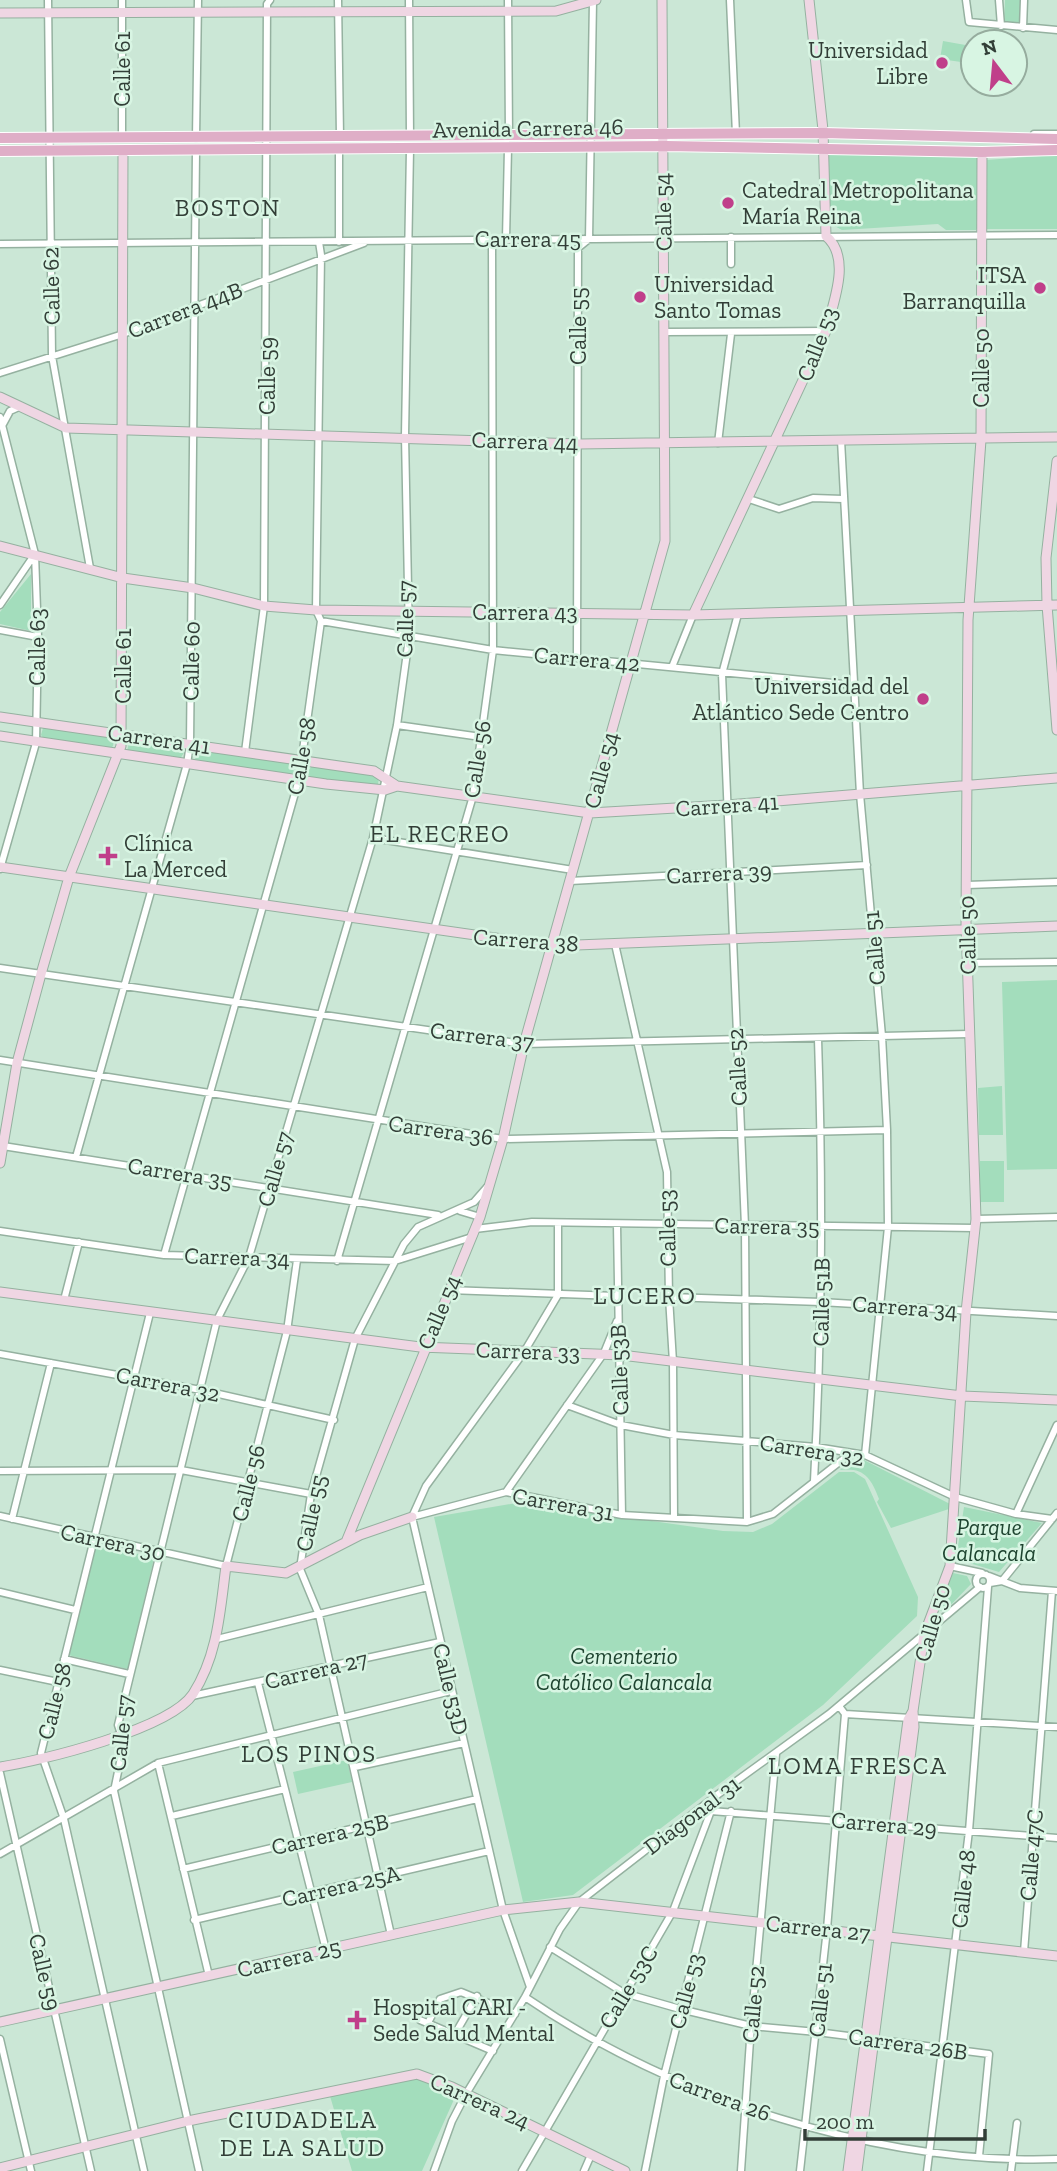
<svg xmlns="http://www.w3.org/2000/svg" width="1057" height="2171" viewBox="0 0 1057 2171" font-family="'Zilla Slab',serif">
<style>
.green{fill:#a3ddbc}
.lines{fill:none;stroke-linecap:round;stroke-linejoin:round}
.street-casing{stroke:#95b1a0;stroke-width:9}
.secondary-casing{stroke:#95b1a0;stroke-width:11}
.primary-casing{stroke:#fff;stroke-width:12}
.street{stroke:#fff;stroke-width:6}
.secondary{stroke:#efd6e3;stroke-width:9}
.primary{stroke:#dfaec7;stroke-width:10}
.poi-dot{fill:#c03f8a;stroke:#d8f5e3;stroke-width:2.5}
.labels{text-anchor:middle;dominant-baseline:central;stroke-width:5;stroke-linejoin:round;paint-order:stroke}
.poi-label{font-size:23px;fill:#323e37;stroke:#d8f5e3;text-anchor:start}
.street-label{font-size:23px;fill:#323e37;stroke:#d8f5e3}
.park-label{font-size:23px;font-style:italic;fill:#1e4430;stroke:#d8f5e3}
.neighbourhood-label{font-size:24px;letter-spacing:2px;fill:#323e37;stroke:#d8f5e3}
</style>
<rect width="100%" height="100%" fill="#cbe7d6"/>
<path class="green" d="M1005 0H1022L1021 26 1004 24Z
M943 41 971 46 968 63 940 59Z
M828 149 972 155 978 158 979 226 976 230H946L938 224 842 230 829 223Z
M1057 155V229H985V160Z
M31 574V631L0 624V612Z
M47 726 108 736 114 740 113 746 109 750 45 740 41 735 43 728Z
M130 739 182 747 185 751 180 759 127 751Z
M197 749 291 763 294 772 291 774 195 760Z
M313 765 374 774 379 778 378 784 374 787 310 777 307 772Z
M1057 980V1169L1007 1170 1002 982Z
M1002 1086 1003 1135H979L978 1088Z
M980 1161H1004V1202H980Z
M862 1459 950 1504 949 1509 891 1528 877 1502 879 1499C871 1478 864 1467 840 1470L847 1463Z
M839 1472H854L865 1479 918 1597 917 1616 823 1705 573 1895 523 1902 434 1517 522 1502 553 1503 588 1512 723 1531 753 1532 772 1524Z
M964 1507 1042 1523 999 1572 956 1559Z
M95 1543 154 1558 128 1669 68 1655Z
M953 1573 967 1576 971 1584 946 1610 938 1611Z
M347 1760 352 1782 298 1794 293 1772Z
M418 2078 456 2095 422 2171H352L330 2096Z"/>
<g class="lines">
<defs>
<path id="street" d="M48 0 52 356 90 568
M338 0 340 136
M409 0 410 136
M508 0 509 136
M730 0 736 134
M966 0 969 22 1057 30
M999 0 1001 26
M1023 28 1024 0
M1034 134H1057
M122 138V0
M196 138 198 0
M506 239 508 148
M339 242V149
M0 244 1057 235
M731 264V237
M664 332 826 331
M0 373 123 334 364 243
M0 417 35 554 38 637 36 743 0 869
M3 424 10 411 19 407
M841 440 860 794 882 1036 887 1130 888 1227 865 1455
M718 443 731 334
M749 499 779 509 813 498 843 499
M0 605 35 554
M738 614 722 674 745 1226 747 1522
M321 621 493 650 854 685
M0 630 38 637
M577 657 578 248 589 239 593 1
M672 667 693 615
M397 725 481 737
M245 752 264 606 267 4 270 0
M373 838 573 870
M570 881 867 865
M967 885 1057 882
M615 944 667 1172 669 1297 673 1362 674 1518
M968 963 1057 962
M0 968 524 1044 969 1034
M0 1060 503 1139 887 1130
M3 1146 438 1215
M76 1157 187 764 190 744 196 151
M460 1211 480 1217
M976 1219 1057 1217
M617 1225 622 1515
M475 1229 532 1222 975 1228
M0 1231 164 1255 395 1261 472 1237
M164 1255 299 779 321 621 316 610 321 255 319 242
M337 1261 473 796 493 650 492 240
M449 1290 616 1296
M669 1297 821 1302 1057 1316
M64 1300 79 1242
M0 1354 201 1390 334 1420
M567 1405 621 1425 674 1435 816 1447 865 1455 955 1497 1016 1514 1052 1519
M0 1471 181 1470 311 1494
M814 1481C822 1333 823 1186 818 1039
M506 1492 604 1353 617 1321
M1016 1514 1057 1425
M0 1516 226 1566 287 1331 297 1260
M412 1517 506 1492 622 1515 747 1522 773 1514 851 1453
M12 1519 51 1363
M950 1566 982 1573
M976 1581a7 7 0 1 1 14 0a7 7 0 1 1-14 0Z
M989 1576 1020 1588 1057 1591
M990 1583 1002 1581 1057 1513
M0 1592 75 1610
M217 1639 428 1587
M64 1659 129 1674
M0 1670 58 1682
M258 1683 326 1950
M192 1696 440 1642
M845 1714 1057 1727
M158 1763 209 1976
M355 1767 464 1743
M0 1773 91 2171
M711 1811 1057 1838
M172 1816 285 1789
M0 1854 158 1763 451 1691
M183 1869 477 1799
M194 1920 489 1851
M391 1935 319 1615 300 1569 311 1494 355 1339 404 1244 418 1227 474 1202 488 1186
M550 1947 624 1993 680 2009 751 2026 817 2032 989 2054 979 2156
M1024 1952 1052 1591
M530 1987 503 1910 412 1517 426 1486 524 1352 558 1295V1223
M525 1997C673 2098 877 2165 1057 2159
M420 2020 493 2051
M428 2023 440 1999 461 1992 515 2014
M455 2034 477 1996
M0 2039 31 2171
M144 2171 64 1819 41 1753 150 1313
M199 2171 114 1791 124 1743 118 1725 217 1320 249 1257 373 838 397 725 409 638 405 436 410 149
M434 2171 452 2121 466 2094 525 1997 560 1929 579 1902 717 1795 829 1714 980 1587
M522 2171 673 1911 717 1795
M584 2171 591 2155
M645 2171 664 2076 731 1811
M741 2171 751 2026 776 1754
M800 2171 827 1929 845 1714 839 1706
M927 2171 969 1831 988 1587
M1011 2171 1017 2123"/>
<path id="secondary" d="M0 13 556 11 596 0
M0 397 66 428 579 444 1057 437
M1057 461 1046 558 1047 605 1057 730
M0 546 123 578 193 588 264 606 316 610 693 615 1057 605
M693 615 826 331C833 303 852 258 826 236L823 130 809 0
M0 717 374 771 397 786
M0 736 326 784 385 790 397 786 590 813 727 805 1057 778
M0 867 552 946 1057 926
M0 1163 17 1063 41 974 69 877 121 746 123 151
M0 1292 420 1347 621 1355 962 1396 1057 1400
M346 1542 480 1217 503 1139 524 1044 665 541 662 0
M0 1767C41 1761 170 1729 193 1694 218 1655 220 1611 226 1566L286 1573 360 1535 412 1517
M0 2022 503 1910 579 1902 1057 1956
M0 2168 188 2121 417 2074 452 2087 625 2171
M848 2171 908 1720 913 1711
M857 2171 914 1727 913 1711 924 1635 950 1566 966 1312 976 1219 966 924 968 620 981 440 982 152"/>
<path id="primary" d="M0 138 823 133 1057 139
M0 151 667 146 982 152 1057 150"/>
</defs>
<use href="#street" class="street-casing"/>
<use href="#secondary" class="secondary-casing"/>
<use href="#primary" class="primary-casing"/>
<use href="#street" class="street"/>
<use href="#secondary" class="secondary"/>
<use href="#primary" class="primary"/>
</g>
<g class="poi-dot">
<circle cx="942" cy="63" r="7"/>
<circle cx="728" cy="203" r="7"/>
<circle cx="1040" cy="288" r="7"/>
<circle cx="640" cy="297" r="7"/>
<circle cx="923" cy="699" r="7"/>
<path d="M104.5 845.5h7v7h7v7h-7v7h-7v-7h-7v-7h7z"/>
<path d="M353.5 2009.5h7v7h7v7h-7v7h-7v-7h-7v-7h7z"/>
</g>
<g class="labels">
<g class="poi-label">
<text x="928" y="50" text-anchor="end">Universidad<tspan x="928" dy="26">Libre</tspan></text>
<text x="742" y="190">Catedral Metropolitana<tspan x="742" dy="26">María Reina</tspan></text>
<text x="1026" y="275" text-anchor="end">ITSA<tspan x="1026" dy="26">Barranquilla</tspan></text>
<text x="654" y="284">Universidad<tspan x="654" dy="26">Santo Tomas</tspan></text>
<text x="909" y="686" text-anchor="end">Universidad del<tspan x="909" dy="26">Atlántico Sede Centro</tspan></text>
<text x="124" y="843">Clínica<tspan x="124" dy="26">La Merced</tspan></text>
<text x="373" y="2007">Hospital CARI -<tspan x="373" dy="26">Sede Salud Mental</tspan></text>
</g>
<g class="street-label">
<text transform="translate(122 69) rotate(-90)">Calle 61</text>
<text transform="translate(528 128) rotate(-1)">Avenida Carrera 46</text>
<text transform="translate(663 212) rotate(-91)">Calle 54</text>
<text x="528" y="239">Carrera 45</text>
<text transform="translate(51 286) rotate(-91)">Calle 62</text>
<text transform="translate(185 310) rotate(-21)">Carrera 44B</text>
<text transform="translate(578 326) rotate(-90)">Calle 55</text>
<text transform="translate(817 344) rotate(-69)">Calle 53</text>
<text transform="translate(981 368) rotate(-90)">Calle 50</text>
<text transform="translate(267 376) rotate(-90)">Calle 59</text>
<text transform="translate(525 441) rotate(2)">Carrera 44</text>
<text x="525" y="612">Carrera 43</text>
<text transform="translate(405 619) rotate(-89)">Calle 57</text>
<text transform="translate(37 647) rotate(-90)">Calle 63</text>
<text transform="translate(587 659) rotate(5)">Carrera 42</text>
<text transform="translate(191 661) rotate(-89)">Calle 60</text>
<text transform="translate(123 666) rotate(-90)">Calle 61</text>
<text transform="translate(159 739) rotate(8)">Carrera 41</text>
<text transform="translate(301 756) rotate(-80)">Calle 58</text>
<text transform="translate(477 759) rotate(-81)">Calle 56</text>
<text transform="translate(601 770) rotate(-75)">Calle 54</text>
<text transform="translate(727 805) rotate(-4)">Carrera 41</text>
<text transform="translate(719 873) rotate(-3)">Carrera 39</text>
<text transform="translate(967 935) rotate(-91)">Calle 50</text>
<text transform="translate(526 940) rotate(4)">Carrera 38</text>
<text transform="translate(874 948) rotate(-95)">Calle 51</text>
<text transform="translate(482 1036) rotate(7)">Carrera 37</text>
<text transform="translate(737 1067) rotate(-93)">Calle 52</text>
<text transform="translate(441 1130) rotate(8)">Carrera 36</text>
<text transform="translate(275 1169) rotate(-74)">Calle 57</text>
<text transform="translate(180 1173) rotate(9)">Carrera 35</text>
<text transform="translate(767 1226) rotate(1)">Carrera 35</text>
<text transform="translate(667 1228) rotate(-91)">Calle 53</text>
<text transform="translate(237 1257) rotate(2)">Carrera 34</text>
<text transform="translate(821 1302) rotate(-89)">Calle 51B</text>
<text transform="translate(905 1307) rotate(4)">Carrera 34</text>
<text transform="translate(439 1312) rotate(-67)">Calle 54</text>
<text transform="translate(528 1351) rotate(2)">Carrera 33</text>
<text transform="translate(619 1370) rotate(-92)">Calle 53B</text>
<text transform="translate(168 1384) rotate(11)">Carrera 32</text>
<text transform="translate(812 1450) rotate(9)">Carrera 32</text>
<text transform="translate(248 1483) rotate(-76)">Calle 56</text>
<text transform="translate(563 1504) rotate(10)">Carrera 31</text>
<text transform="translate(311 1513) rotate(-78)">Calle 55</text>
<text transform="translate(113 1542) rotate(12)">Carrera 30</text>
<text transform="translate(932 1623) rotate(-74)">Calle 50</text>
<text transform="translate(316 1670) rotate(-13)">Carrera 27</text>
<text transform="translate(451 1689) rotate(77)">Calle 53D</text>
<text transform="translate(54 1701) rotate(-76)">Calle 58</text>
<text transform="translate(121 1733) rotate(-84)">Calle 57</text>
<text transform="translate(692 1815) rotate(-37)">Diagonal 31</text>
<text transform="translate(884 1824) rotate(5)">Carrera 29</text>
<text transform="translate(330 1834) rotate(-13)">Carrera 25B</text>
<text transform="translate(1031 1855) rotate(-85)">Calle 47C</text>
<text transform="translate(341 1886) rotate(-13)">Carrera 25A</text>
<text transform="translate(963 1889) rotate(-84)">Calle 48</text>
<text transform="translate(818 1928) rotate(6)">Carrera 27</text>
<text transform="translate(289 1958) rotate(-13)">Carrera 25</text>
<text transform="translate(45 1972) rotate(77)">Calle 59</text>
<text transform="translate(628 1987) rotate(-59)">Calle 53C</text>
<text transform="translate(686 1991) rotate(-75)">Calle 53</text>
<text transform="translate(820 2000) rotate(-84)">Calle 51</text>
<text transform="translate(753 2004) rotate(-85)">Calle 52</text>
<text transform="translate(908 2044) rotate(8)">Carrera 26B</text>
<text transform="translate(720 2096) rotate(20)">Carrera 26</text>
<text transform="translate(480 2101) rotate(24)">Carrera 24</text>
</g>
<g class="park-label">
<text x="989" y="1527">Parque<tspan x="989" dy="26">Calancala</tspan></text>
<text x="624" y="1656">Cementerio<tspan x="624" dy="26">Católico Calancala</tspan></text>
</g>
<g class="neighbourhood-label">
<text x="228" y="207">BOSTON</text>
<text x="440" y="833">EL RECREO</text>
<text x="645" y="1295">LUCERO</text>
<text x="309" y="1753">LOS PINOS</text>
<text x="858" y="1765">LOMA FRESCA</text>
<text x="303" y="2119">CIUDADELA<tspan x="303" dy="28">DE LA SALUD</tspan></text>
</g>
</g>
<g transform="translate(994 63) rotate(344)"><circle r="33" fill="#d8f5e3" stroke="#96ac9e" stroke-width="2"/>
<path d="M0-5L12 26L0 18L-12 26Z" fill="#c03f8a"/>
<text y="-10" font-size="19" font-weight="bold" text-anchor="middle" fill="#323e37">N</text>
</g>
<path d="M805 2129v10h180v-10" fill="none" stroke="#323e37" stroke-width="3.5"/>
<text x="816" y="2129" font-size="21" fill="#323e37" stroke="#d8f5e3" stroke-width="5" paint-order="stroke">200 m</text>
</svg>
